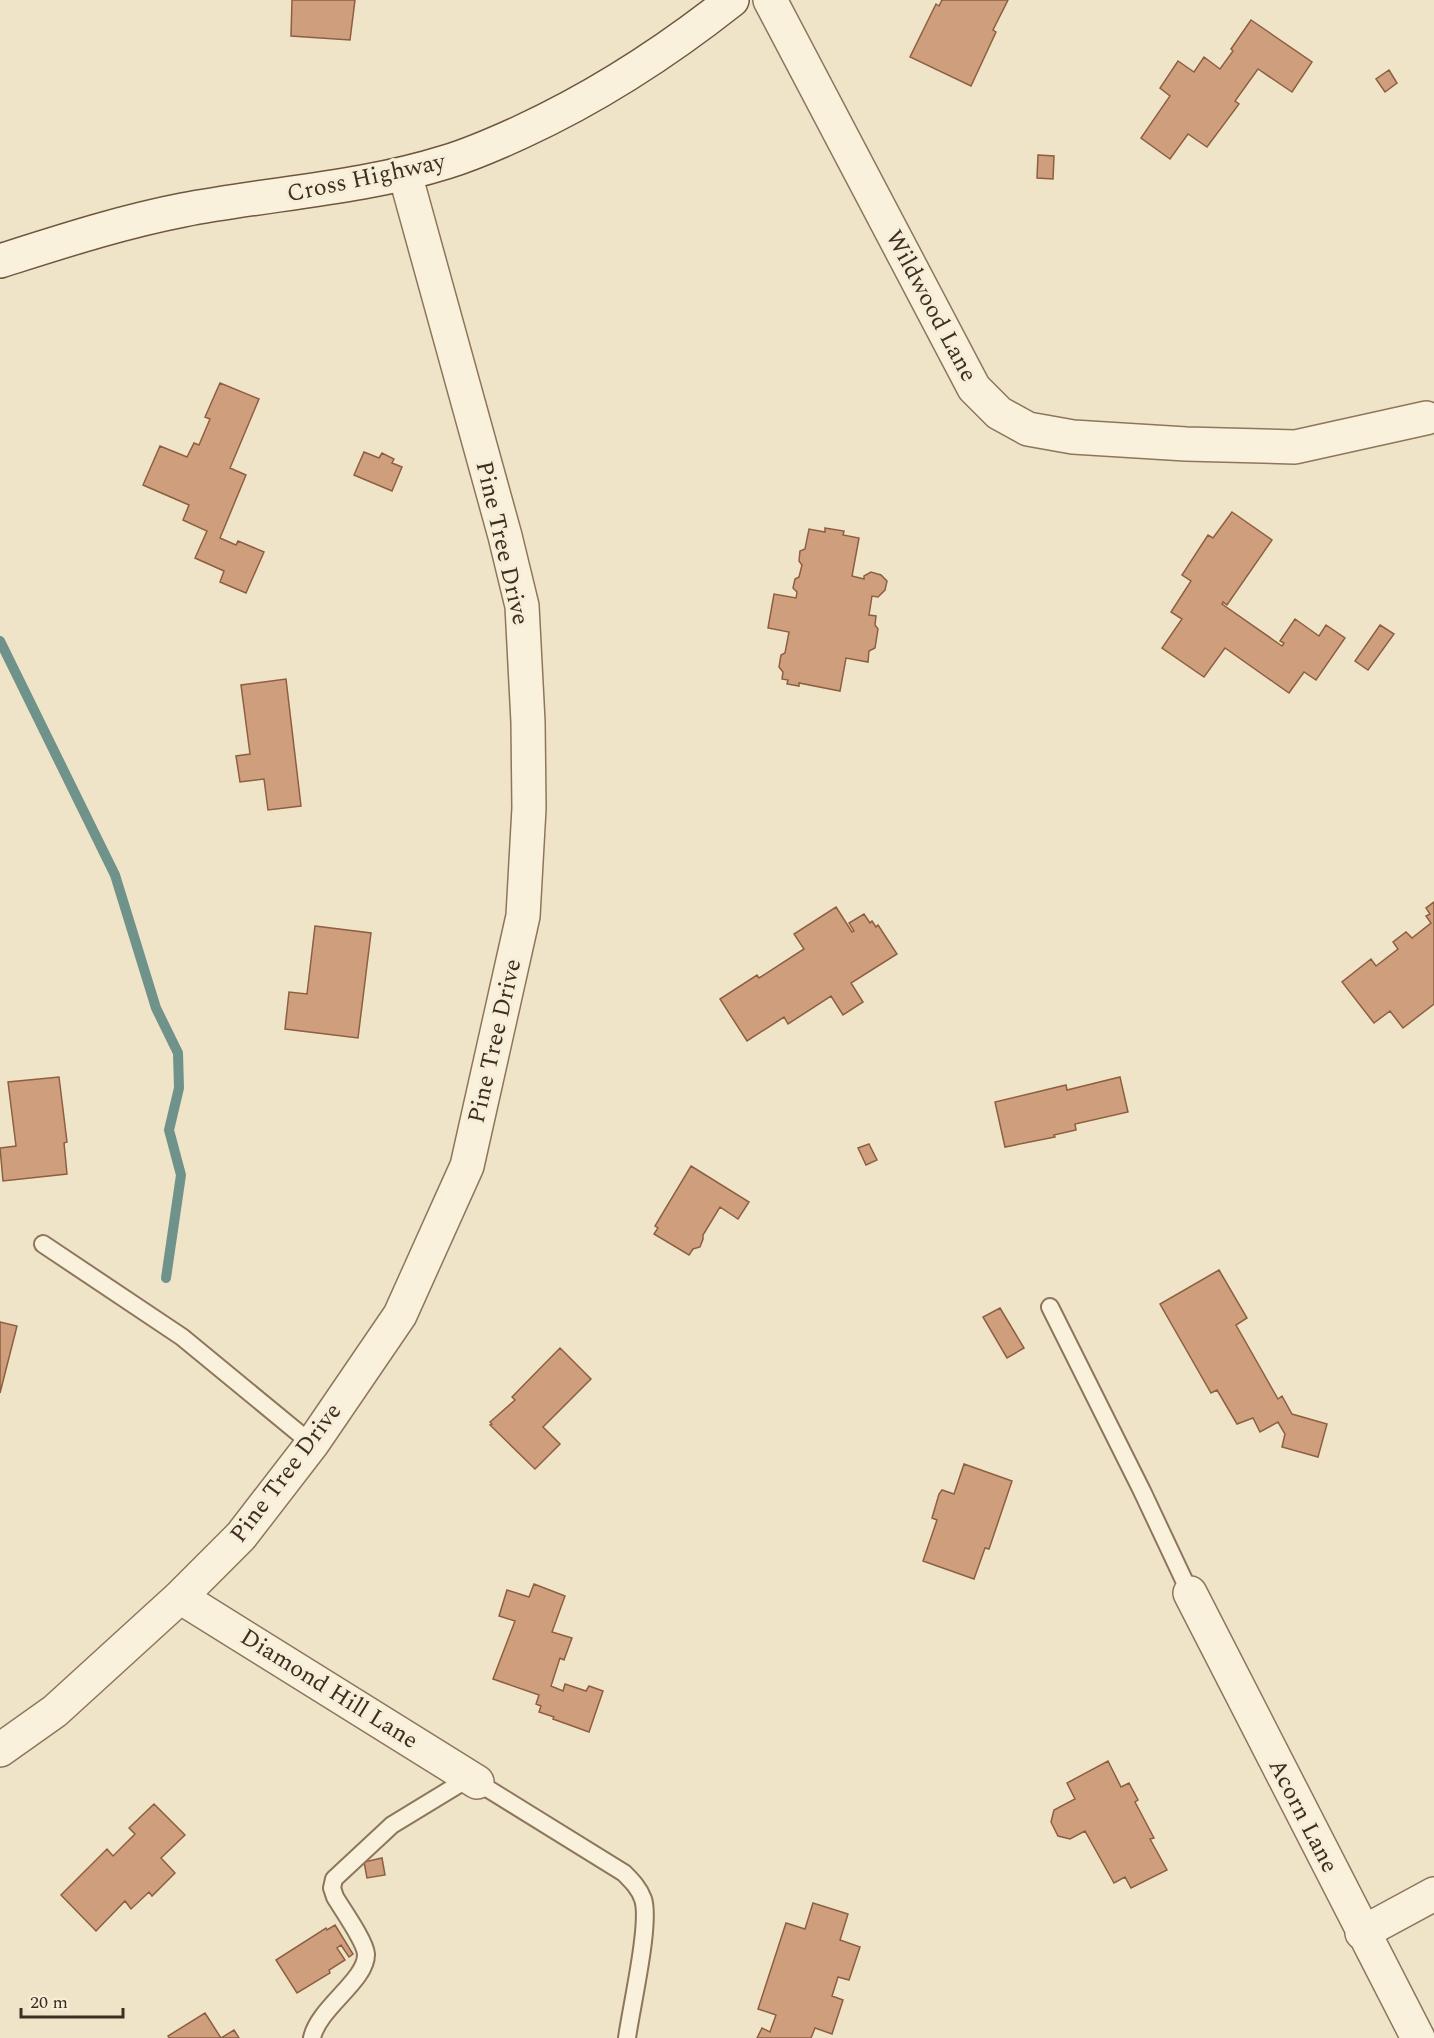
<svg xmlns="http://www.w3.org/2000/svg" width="1434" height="2038" viewBox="0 0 1434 2038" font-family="Spectral,serif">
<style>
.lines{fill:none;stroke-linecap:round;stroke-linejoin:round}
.stream{stroke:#6f938a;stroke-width:10}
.building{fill:#cf9f7d;stroke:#8d5f41;stroke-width:1.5}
.lane-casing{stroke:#8d765c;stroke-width:20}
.street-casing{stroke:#8d765c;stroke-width:36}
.secondary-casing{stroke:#6f573f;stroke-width:36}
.lane{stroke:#faf1dc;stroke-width:16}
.street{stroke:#faf1dc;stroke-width:33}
.secondary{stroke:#faf1dc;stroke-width:33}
.labels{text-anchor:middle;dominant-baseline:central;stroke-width:6;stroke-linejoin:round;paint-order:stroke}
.street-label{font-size:24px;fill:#3d2e20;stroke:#f7eed8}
</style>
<rect width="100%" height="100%" fill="#f0e4c8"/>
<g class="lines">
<path class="stream" d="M0 641 115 875 156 1008 178 1053 179 1088 169 1130 181 1175 166 1278"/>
</g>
<path class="building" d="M292 0H355L350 40 291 36Z
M942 0H1008L993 30 996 32 971 86 910 57 936 4 939 6Z
M1251 20 1312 62 1292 92 1258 69 1235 101 1239 104 1207 147 1188 134 1170 159 1141 138 1170 96 1160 88 1178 61 1194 72 1204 57 1220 69 1233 51 1231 49Z
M1389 70 1397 83 1385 92 1376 79Z
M1038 155 1054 156 1053 179 1037 178Z
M220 383 259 399 230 468 246 475 220 538 236 545 238 541 264 552 246 593 220 582 224 571 195 558 207 531 183 520 189 505 143 485 160 446 187 457 194 443 199 445 210 419 205 417Z
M364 452 379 458 382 453 394 459 392 463 402 467 392 491 354 475Z
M1232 512 1272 540 1227 605 1223 602 1222 604 1282 646 1284 643 1280 641 1295 619 1319 636 1326 625 1345 638 1316 680 1304 672 1289 693 1225 648 1204 677 1162 648 1182 619 1171 612 1191 581 1182 575 1208 535 1213 538Z
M825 528 844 531 843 535 859 538 852 576 864 579V576L871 572 881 575 887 581 885 590 878 597 872 596 869 615 876 616 875 625 878 629 875 648 869 651 868 662 846 658 840 691 799 683V686L787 684 788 680 782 679 783 672 779 667 781 655 785 653 789 632 768 628 774 594 796 598 797 592 793 588 795 579 799 577 802 565 799 561 800 551 805 549 809 529 825 532Z
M1380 625 1394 634 1368 670 1355 661Z
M286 679 301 806 268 810 264 779 240 782 236 756 250 754 241 685Z
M1434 902V1004L1403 1028 1390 1011 1374 1023 1342 982 1371 959 1376 966 1398 949 1393 942 1406 932 1412 938 1431 923 1426 916 1430 914 1426 908Z
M836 907 852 932 854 931 849 923 864 914 870 923 872 921 876 927 878 925 897 954 851 983 863 1002 843 1015 831 996 788 1024 784 1017 747 1041 720 999 757 975 759 978 804 949 794 934Z
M315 926 371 933 358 1038 285 1029 289 992 307 994Z
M59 1077 67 1142 64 1143 67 1174 3 1181 0 1148 16 1146 8 1082Z
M1120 1077 1128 1112 1075 1124 1076 1130 1054 1135 1055 1137 1005 1147 995 1102 1066 1085 1067 1090Z
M869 1144 877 1160 866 1165 858 1148Z
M691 1166 749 1202 738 1219 720 1207 703 1235V1239L700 1247 693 1249 689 1255 654 1234 658 1228 655 1226Z
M1219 1270 1247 1318 1236 1325 1278 1399 1282 1396 1292 1414 1327 1424 1318 1457 1282 1447 1285 1434 1278 1422 1260 1432 1253 1418 1237 1424 1217 1390 1211 1393 1160 1304Z
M1000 1308 1024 1348 1007 1358 983 1317Z
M0 1322 17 1326 0 1393Z
M560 1348 591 1379 543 1427 560 1444 535 1469 490 1425 492 1424 490 1422 515 1400 512 1397Z
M964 1464 1012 1481 989 1549 985 1548 974 1579 923 1561 937 1520 932 1518 939 1494 942 1490 954 1494Z
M534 1584 565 1596 552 1632 572 1638 564 1660 560 1658 551 1686 563 1691 565 1684 586 1691 589 1686 603 1691 589 1732 553 1719 554 1717 539 1712 541 1706 536 1704 539 1695 493 1679 515 1621 499 1616 507 1590 529 1597Z
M1108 1761 1121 1787 1129 1783 1138 1800 1135 1802 1154 1838 1150 1839 1167 1870 1131 1888 1125 1877 1114 1883 1085 1831 1070 1839 1058 1836 1051 1822 1054 1810 1075 1799 1067 1783Z
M154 1804 185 1835 161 1858 175 1873 152 1896 149 1892 131 1909 125 1901 96 1931 61 1895 107 1849 113 1856 135 1834 129 1828Z
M382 1858 385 1875 367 1878 364 1862Z
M813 1903 848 1914 840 1940 860 1947 849 1980 838 1977 832 1996 843 2000 832 2034 815 2028 811 2038H757L762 2028 770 2032 776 2015 758 2009 786 1923 805 1929Z
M335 1925 353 1954 349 1957 341 1945 337 1948 345 1960 329 1970 330 1973 297 1993 276 1960 326 1928 327 1930Z
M205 2013 221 2038H169L168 2036Z
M234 2030 239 2038H221Z"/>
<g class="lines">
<defs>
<path id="lane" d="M43 1244 182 1337 312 1444
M1050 1307 1142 1491 1190 1593
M312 2038C318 2008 367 1980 366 1954 365 1941 342 1909 335 1897L332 1888 334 1879 392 1825 461 1783 477 1782 624 1873C632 1881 639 1888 643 1899 651 1923 631 2008 627 2038"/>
<path id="street" d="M770 0 974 388 999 413 1028 429 1073 437 1186 444 1295 447 1426 418
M1190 1593 1418 2038
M180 1597 477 1782
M0 1750 55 1711 180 1597 241 1536 312 1444 400 1315 467 1166 523 916 529 808 528 722 522 606 505 536 405 174
M1362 1933 1434 1894"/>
<path id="secondary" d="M0 261C60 242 121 222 183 210 271 193 360 189 446 162 472 154 497 143 521 132 599 96 665 53 732 0"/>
</defs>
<use href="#lane" class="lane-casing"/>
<use href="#street" class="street-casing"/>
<use href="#secondary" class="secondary-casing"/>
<use href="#lane" class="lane"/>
<use href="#street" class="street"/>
<use href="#secondary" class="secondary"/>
</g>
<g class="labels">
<g class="street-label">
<text transform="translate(366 178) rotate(-12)">Cross Highway</text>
<text transform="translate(931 306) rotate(62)">Wildwood Lane</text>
<text transform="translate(502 543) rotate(77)">Pine Tree Drive</text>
<text transform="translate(495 1041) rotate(-77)">Pine Tree Drive</text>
<text transform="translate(286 1473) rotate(-53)">Pine Tree Drive</text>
<text transform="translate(329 1689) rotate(32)">Diamond Hill Lane</text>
<text transform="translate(1303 1816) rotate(63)">Acorn Lane</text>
</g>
</g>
<path d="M21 2008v9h102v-9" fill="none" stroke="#3d2e20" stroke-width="3"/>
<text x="30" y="2008" font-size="18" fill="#3d2e20" stroke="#f7eed8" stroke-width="4.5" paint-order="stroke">20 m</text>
</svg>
